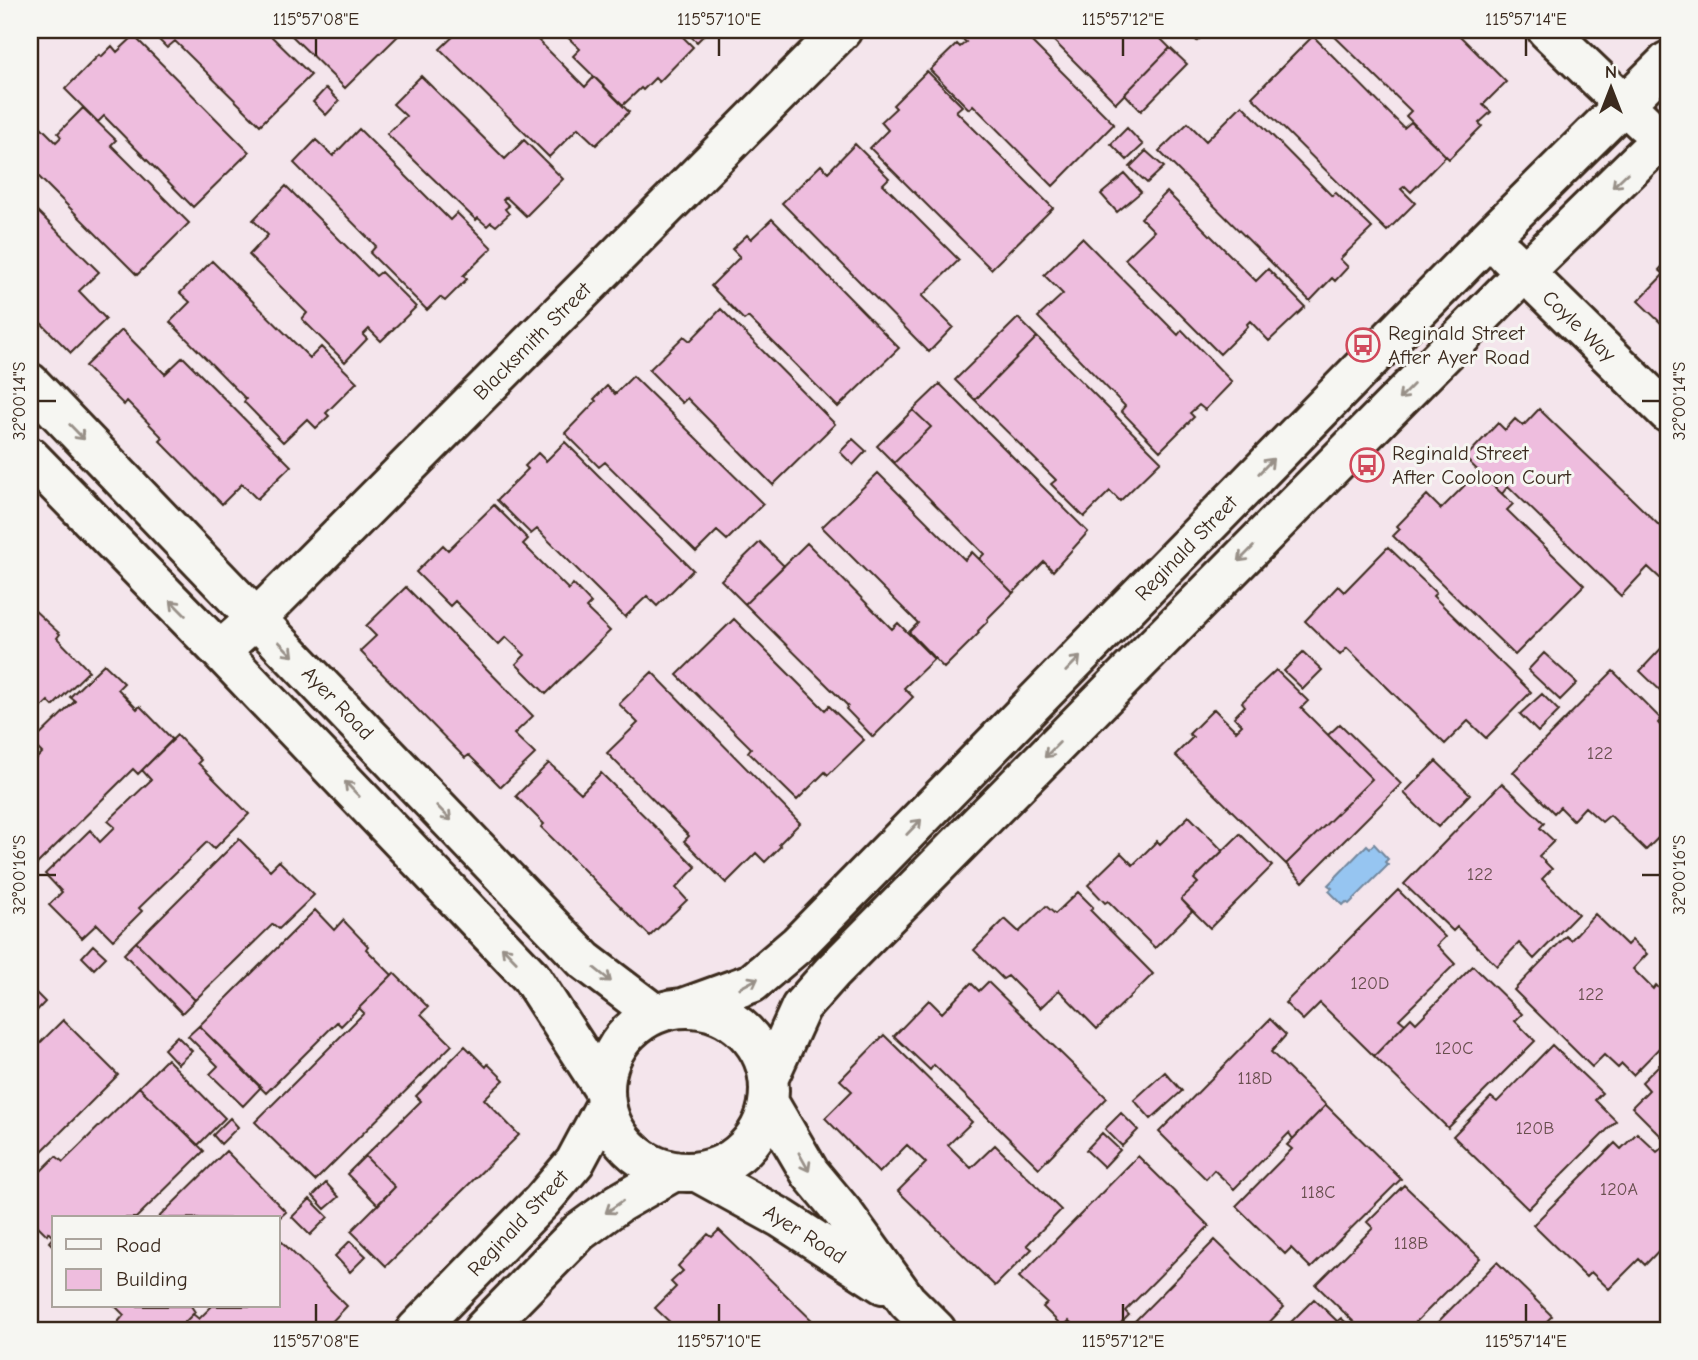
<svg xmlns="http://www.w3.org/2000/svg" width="1698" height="1360" viewBox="0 0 1698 1360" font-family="'Comic Neue',sans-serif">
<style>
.water{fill:#96c5f1;stroke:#72879d;stroke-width:2}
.building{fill:#eebdde;stroke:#3b2a1e;stroke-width:2}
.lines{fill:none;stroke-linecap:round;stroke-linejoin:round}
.minor-casing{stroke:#3b2a1e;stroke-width:44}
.minor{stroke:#f6f6f2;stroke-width:38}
.oneway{stroke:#989088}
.ticks{fill:none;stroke:#3b2a1e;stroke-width:2.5}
.labels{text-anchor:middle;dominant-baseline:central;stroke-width:6;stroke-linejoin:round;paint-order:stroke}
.number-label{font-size:18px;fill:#684f4e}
.street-label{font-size:21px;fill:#3b2a1e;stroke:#f6f6f2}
.poi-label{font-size:21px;fill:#3b2a1e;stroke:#f6f6f2;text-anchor:start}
.neatline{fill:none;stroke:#3b2a1e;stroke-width:2.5}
.ticks-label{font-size:18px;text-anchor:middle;fill:#3b2a1e}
</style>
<rect width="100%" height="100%" fill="#f4e5ec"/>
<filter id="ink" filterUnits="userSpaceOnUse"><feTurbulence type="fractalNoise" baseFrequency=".0143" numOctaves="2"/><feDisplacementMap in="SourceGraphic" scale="14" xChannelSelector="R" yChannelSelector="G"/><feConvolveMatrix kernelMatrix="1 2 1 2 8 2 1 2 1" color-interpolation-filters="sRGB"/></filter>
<g filter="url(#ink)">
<path class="water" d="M1374 844 1388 859 1385 862 1388 865 1349 904 1346 902 1343 905 1329 891 1332 888 1328 885 1367 845 1370 848Z"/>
<path class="building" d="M149 30H265L311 75 260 125 175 41 167 48Z
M286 30H396L400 34 345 88Z
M460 30H528L585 87 594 77 629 112 596 145 578 128 549 157 440 49Z
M560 30H676L693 47 659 82 655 78 643 90 641 88 623 105 573 56 580 49Z
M684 30H709L697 42Z
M971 30H1020L1114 124 1053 186 973 105 969 109 930 70 957 44 960 47 966 42 962 39Z
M1043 30H1152L1170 48 1116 103Z
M1186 30H1209L1197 41Z
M1328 30H1454L1506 82 1483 105 1491 112 1479 123 1482 126 1449 159 1406 116 1411 111Z
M134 36 249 152 193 207 104 116 98 122 65 89 99 55 101 57 112 46 117 52Z
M1313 36 1404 128 1411 122 1446 156 1411 192 1405 186 1401 189 1415 203 1387 231 1252 97Z
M1170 48 1187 64 1141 111 1125 94Z
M927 71 962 106 956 111 1053 208 991 269 870 148 888 130 881 122 896 108 893 105Z
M421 76 505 159 524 140 563 179 526 216 506 197 503 200 509 206 505 209 509 214 496 226 491 222 487 226 478 218 476 220 387 134 406 116 393 104Z
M326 88 339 101 326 115 313 102Z
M1242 105 1332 196 1335 192 1372 228 1340 259 1348 267 1335 281 1332 278 1310 301 1159 151 1188 123 1206 141Z
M83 108 116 140 111 145 189 223 137 275 37 175 30 182V119L31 117 56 142 61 137 58 133Z
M1127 128 1143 145 1127 160 1111 144Z
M359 129 450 220 457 213 492 248 463 276 467 279 445 301 440 297 427 310 370 253 376 246 294 163 316 140 333 156Z
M855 144 889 178 883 184 959 260 922 296 953 327 929 352 782 203 821 165 828 172Z
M1146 151 1164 167 1147 183 1130 167Z
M1125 174 1141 192 1117 212 1101 194Z
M286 186 376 276 381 272 416 307 381 341 369 329 363 335 367 339 345 362 302 319 307 313 249 255 268 235 253 220Z
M1167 192 1256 281 1268 269 1305 307 1269 341 1250 321 1247 324 1248 326 1220 354 1125 259 1154 231 1141 218Z
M30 204 99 272 79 291 106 319 71 353 30 312Z
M772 219 899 348 838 407 748 317 744 320 711 286 740 257 732 249 747 235 751 239Z
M1082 238 1178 335 1182 330 1232 382 1205 410 1199 405 1190 413 1194 417 1160 451 1121 411 1125 406 1038 317 1063 294 1044 275Z
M1668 260V330L1638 301 1664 274 1659 270Z
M212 261 310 358 321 347 357 382 326 413 329 416 316 428 307 419 283 442 244 402 246 399 170 322 190 302 180 293Z
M721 309 835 424 773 485 687 398 682 403 649 370 684 336 690 341Z
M1018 318 1037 337 975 400 955 380Z
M122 330 165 374 183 357 291 466 257 499 242 484 222 504 160 441 163 438 127 401 124 405 85 366Z
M1037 337 1161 461 1120 501 1110 491 1084 517 1051 484 1056 480 975 400Z
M633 376 763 504 727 540 717 531 696 552 605 462 599 467 565 433 596 401 594 399 607 386 615 394Z
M940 384 1088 532 1053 571 1044 562 1013 593 979 559 984 554 894 463 931 427 913 410Z
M1539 409 1668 534V572L1661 579 1648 567 1621 596 1508 486 1502 494 1465 458 1498 423 1505 430 1515 419 1523 426Z
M913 410 931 427 894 463 877 446Z
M853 439 866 451 853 465 840 452Z
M565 442 693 570 657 606 647 596 625 617 537 529 531 534 497 500 528 469 525 466 538 453 546 461Z
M1478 472 1513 504 1507 510 1584 585 1515 655 1393 536 1400 529 1397 526 1427 495 1441 509Z
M878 473 965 560 972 552 1013 593 987 619 988 621 978 631 979 633 944 668 909 632 918 623 822 527Z
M494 505 528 539 523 544 569 590 573 584 591 603 586 608 610 631 546 694 516 664 525 655 506 637 498 645 455 601 450 606 416 572 443 545 448 550Z
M760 542 784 566 745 604 721 580Z
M807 543 892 629 898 623 934 659 904 688 913 697 873 737 846 709 848 706 745 604Z
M1388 547 1436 593 1433 596 1531 692 1486 738 1468 721 1445 744 1347 648 1340 655 1305 621 1338 586 1344 592Z
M406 587 533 716 514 734 535 754 501 787 469 755 465 758 360 651 376 636 366 626Z
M32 608 60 634 57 638 89 671 53 706 48 701 30 719V610Z
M734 619 825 710 829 706 864 740 828 775 825 772 797 800 748 752 751 748 677 675Z
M1668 641V698L1640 671Z
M1303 652 1322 670 1303 689 1284 671Z
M1544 653 1577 683 1560 700 1528 670Z
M104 664 124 683 118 689 137 709 140 706 173 740 138 774 133 769 34 867 30 863V765L42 753 32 743 75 701 70 697Z
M1276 670 1308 701 1301 708 1372 779 1286 864 1175 755 1193 737 1189 734 1214 709 1236 731 1242 725 1234 717 1245 706 1242 702Z
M1613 671 1661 719 1658 723 1668 734V828L1646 850 1610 815 1602 822 1585 807 1573 820 1560 807 1554 813 1513 772Z
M652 672 800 823 779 844 781 846 765 862 756 853 726 883 684 841 689 836 607 753 638 723 619 704Z
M1542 694 1559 711 1538 732 1520 714Z
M1340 724 1401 784 1303 882 1286 864 1372 779 1328 735Z
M177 735 201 760 198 763 249 814 214 849 207 842 139 908 142 911 113 940 97 924 82 938 49 905 62 892 45 874 90 830 100 842 115 827 108 821 151 780 142 770Z
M1436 761 1470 794 1438 827 1404 793Z
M549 763 581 793 601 773 696 867 676 888 687 900 650 936 541 827 544 824 516 796Z
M1502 783 1544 823 1540 828 1554 841 1539 856 1552 869 1542 879 1578 914 1534 959 1519 943 1497 966 1457 927 1453 931 1404 884Z
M1189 816 1223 851 1194 879 1198 883 1181 899 1192 911 1155 948 1108 901 1105 903 1088 885 1121 853 1133 865 1157 841 1160 844Z
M1240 834 1272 866 1210 928 1181 899 1198 883 1194 879Z
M239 839 270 870 279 861 314 895 279 929 273 924 195 1000 136 942Z
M1398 890 1445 937 1437 945 1455 964 1399 1019 1405 1024 1374 1056 1320 1003 1303 1020 1285 1003Z
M1078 892 1093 907 1090 910 1153 974 1097 1029 1059 990 1040 1008 1008 976 1003 979 974 950 1005 919 1019 932 1046 906 1055 914Z
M315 910 334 930 343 920 368 946 366 949 392 975 341 1026 337 1022 266 1093 199 1026Z
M1595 914 1627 945 1632 940 1647 954 1633 969 1653 989 1656 985 1668 997V1039L1633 1075 1622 1064 1618 1068 1604 1055 1592 1067 1514 990 1566 936 1571 940Z
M136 942 195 1000 182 1013 124 954Z
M93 945 106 957 94 969 82 957Z
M1473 966 1522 1014 1515 1021 1535 1041 1448 1128 1374 1056 1411 1018 1416 1023Z
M394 973 428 1007 421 1014 452 1045 315 1181 255 1122 364 1013 359 1008Z
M988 982 1107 1098 1039 1168 934 1065 930 1070 894 1036 929 1000 942 1013 971 983 979 991Z
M30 987 45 1002 30 1018Z
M1270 1019 1286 1035 1271 1052 1326 1105 1293 1139 1289 1133 1234 1189 1214 1170 1206 1179 1159 1132Z
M63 1020 118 1075 30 1163V1040L37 1046Z
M199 1026 261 1087 243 1106 210 1074 218 1066 188 1036Z
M884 1035 972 1122 948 1145 971 1168 995 1145 1061 1210 1027 1245 1032 1249 995 1286 898 1191 926 1163 907 1145 879 1173 825 1118 852 1091 840 1080Z
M177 1036 192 1051 178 1064 164 1049Z
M1552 1045 1602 1093 1595 1100 1616 1121 1528 1209 1453 1136 1491 1097 1497 1102Z
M465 1046 486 1067 488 1064 504 1080 484 1099 519 1135 386 1266 351 1231 395 1187 365 1156 421 1101 416 1096Z
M1668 1056V1143L1632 1107 1649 1090 1642 1082Z
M167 1059 225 1118 198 1145 139 1087Z
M1165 1072 1182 1091 1151 1119 1134 1100Z
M139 1087 204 1151 136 1218H54V1247L49 1242 53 1237 48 1232 47 1235 30 1218V1182L56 1156 63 1162Z
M1326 1105 1401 1179 1311 1268 1291 1248 1285 1254 1236 1206 1292 1149 1287 1145Z
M1121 1113 1138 1130 1122 1146 1105 1129Z
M230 1118 238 1127 221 1144 213 1135Z
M1102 1133 1120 1150 1104 1167 1086 1150Z
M1637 1133 1657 1152 1663 1147 1668 1152V1245L1666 1243 1645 1265 1639 1259 1609 1289 1591 1272 1586 1277 1533 1225 1615 1143 1621 1149Z
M226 1151 286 1212 278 1219 158 1218Z
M365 1156 395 1187 378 1205 347 1174Z
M1138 1156 1209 1226 1125 1311 1129 1315 1114 1330H1078L1069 1321 1063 1327 1043 1307 1047 1303 1019 1277Z
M326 1183 339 1197 325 1209 313 1196Z
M1404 1185 1480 1258 1408 1330H1374L1370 1327 1367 1330H1362L1316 1285 1373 1228 1367 1222Z
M310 1199 328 1217 310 1235 292 1217Z
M719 1230 822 1330H678L655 1308 676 1287 671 1282 683 1271 678 1266 708 1234 712 1237Z
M279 1239 347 1306 324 1330H177L193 1314 199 1319 212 1306H278Z
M1215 1240 1284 1307 1262 1330H1126Z
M350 1241 366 1256 350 1272 335 1256Z
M1497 1262 1552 1316 1546 1322 1555 1330H1430Z
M1314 1299 1337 1321 1327 1330H1283Z
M115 1306H191L195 1312 177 1330H126L118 1322 124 1315Z
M1341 1318 1354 1330 1328 1329Z"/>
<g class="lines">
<defs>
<path id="minor" d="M1547 30 1644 123
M1506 254 1668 413
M30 383 584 960 655 1014
M30 457 220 651 531 977 604 1090
M220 651 257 618 842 30
M686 1007 752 983 798 944 1489 238 1668 61
M605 1090a82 82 0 1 1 164 0a82 82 0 1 1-164 0Z
M769 1077 801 1007 832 972 1525 272 1668 132
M769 1103 810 1173 845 1215 907 1301 936 1330
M699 1173 781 1218 883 1284
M416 1330 541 1202 575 1162 605 1106
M483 1330 579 1232 619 1203 673 1172"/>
</defs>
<use href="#minor" class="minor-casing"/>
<use href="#minor" class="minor"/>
</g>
<defs><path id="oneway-shaft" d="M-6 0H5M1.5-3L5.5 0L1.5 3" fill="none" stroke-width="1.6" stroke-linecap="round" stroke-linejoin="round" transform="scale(1.75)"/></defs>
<g class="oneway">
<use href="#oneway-shaft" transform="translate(1620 180) rotate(136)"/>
<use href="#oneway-shaft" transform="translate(1406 392) rotate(135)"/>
<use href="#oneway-shaft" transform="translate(77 432) rotate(46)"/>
<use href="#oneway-shaft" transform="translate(1266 466) rotate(-46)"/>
<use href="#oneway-shaft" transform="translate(1246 554) rotate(135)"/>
<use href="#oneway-shaft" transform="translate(178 608) rotate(-135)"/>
<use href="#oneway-shaft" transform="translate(286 649) rotate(46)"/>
<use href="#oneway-shaft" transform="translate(1073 664) rotate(-46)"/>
<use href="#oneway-shaft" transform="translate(1052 750) rotate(135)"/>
<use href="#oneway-shaft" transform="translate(352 789) rotate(-134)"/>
<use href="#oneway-shaft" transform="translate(444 813) rotate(46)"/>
<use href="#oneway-shaft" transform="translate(914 827) rotate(-46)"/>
<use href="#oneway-shaft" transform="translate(509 954) rotate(-134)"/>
<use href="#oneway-shaft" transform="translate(603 975) rotate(39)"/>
<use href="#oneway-shaft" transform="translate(749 983) rotate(-28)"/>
<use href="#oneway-shaft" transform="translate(804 1162) rotate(61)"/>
<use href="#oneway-shaft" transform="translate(614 1207) rotate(145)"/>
</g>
</g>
<path class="ticks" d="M316 38V56M719 38V56M1123 38V56M1526 38V56M38 401H56M1642 401H1660M38 875H56M1642 875H1660M316 1304V1322M719 1304V1322M1123 1304V1322M1526 1304V1322"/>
<defs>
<symbol id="bus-ring" viewBox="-11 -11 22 22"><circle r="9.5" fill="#f6f6f2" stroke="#d1495b" stroke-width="1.5"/><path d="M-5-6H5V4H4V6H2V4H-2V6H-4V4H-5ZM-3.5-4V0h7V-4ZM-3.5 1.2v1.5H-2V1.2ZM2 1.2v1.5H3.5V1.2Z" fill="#d1495b"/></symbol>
</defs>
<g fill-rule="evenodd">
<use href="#bus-ring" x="1344" y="326" width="38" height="38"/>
<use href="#bus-ring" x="1348" y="446" width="38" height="38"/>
</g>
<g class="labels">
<g class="number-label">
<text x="1600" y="753">122</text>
<text x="1480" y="874">122</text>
<text x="1370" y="983">120D</text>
<text x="1591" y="994">122</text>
<text x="1454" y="1048">120C</text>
<text x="1255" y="1078">118D</text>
<text x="1535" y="1128">120B</text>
<text x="1619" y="1189">120A</text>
<text x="1318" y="1192">118C</text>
<text x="1411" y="1243">118B</text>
</g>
<g class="street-label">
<text transform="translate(1579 326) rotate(44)">Coyle Way</text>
<text transform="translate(532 341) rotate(-45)">Blacksmith Street</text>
<text transform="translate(1186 548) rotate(-46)">Reginald Street</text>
<text transform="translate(338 703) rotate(46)">Ayer Road</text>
<text transform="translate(518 1223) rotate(-47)">Reginald Street</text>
<text transform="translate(805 1234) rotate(32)">Ayer Road</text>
</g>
<g class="poi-label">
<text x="1388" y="333">Reginald Street<tspan x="1388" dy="24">After Ayer Road</tspan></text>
<text x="1392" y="453">Reginald Street<tspan x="1392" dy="24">After Cooloon Court</tspan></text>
</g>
</g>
<rect width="1698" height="1360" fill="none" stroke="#f6f6f2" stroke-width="77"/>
<rect x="52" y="1216" width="228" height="91" fill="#f6f6f2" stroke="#aba49d" stroke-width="2"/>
<rect x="66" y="1239" width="35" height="10" fill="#f6f6f2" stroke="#aba49d" stroke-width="2"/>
<text x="116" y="1252" font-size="21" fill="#3b2a1e">Road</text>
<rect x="66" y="1269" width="35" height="21" fill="#eebdde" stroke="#aba49d" stroke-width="2"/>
<text x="116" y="1286" font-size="21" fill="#3b2a1e">Building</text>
<g transform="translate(1611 88)" stroke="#f6f6f2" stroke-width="5" paint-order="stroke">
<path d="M0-5L12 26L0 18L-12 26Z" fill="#3b2a1e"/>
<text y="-10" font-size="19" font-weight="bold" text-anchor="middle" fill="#3b2a1e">N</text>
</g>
<rect x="38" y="38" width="1622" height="1284" class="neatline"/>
<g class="ticks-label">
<text x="316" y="25">115°57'08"E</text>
<text x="719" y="25">115°57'10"E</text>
<text x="1123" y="25">115°57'12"E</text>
<text x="1526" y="25">115°57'14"E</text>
<text transform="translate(19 401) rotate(-90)" y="6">32°00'14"S</text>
<text transform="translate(1679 401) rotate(-90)" y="6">32°00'14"S</text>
<text transform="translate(19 875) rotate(-90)" y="6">32°00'16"S</text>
<text transform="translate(1679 875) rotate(-90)" y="6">32°00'16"S</text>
<text x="316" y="1347">115°57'08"E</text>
<text x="719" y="1347">115°57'10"E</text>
<text x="1123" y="1347">115°57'12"E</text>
<text x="1526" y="1347">115°57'14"E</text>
</g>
</svg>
